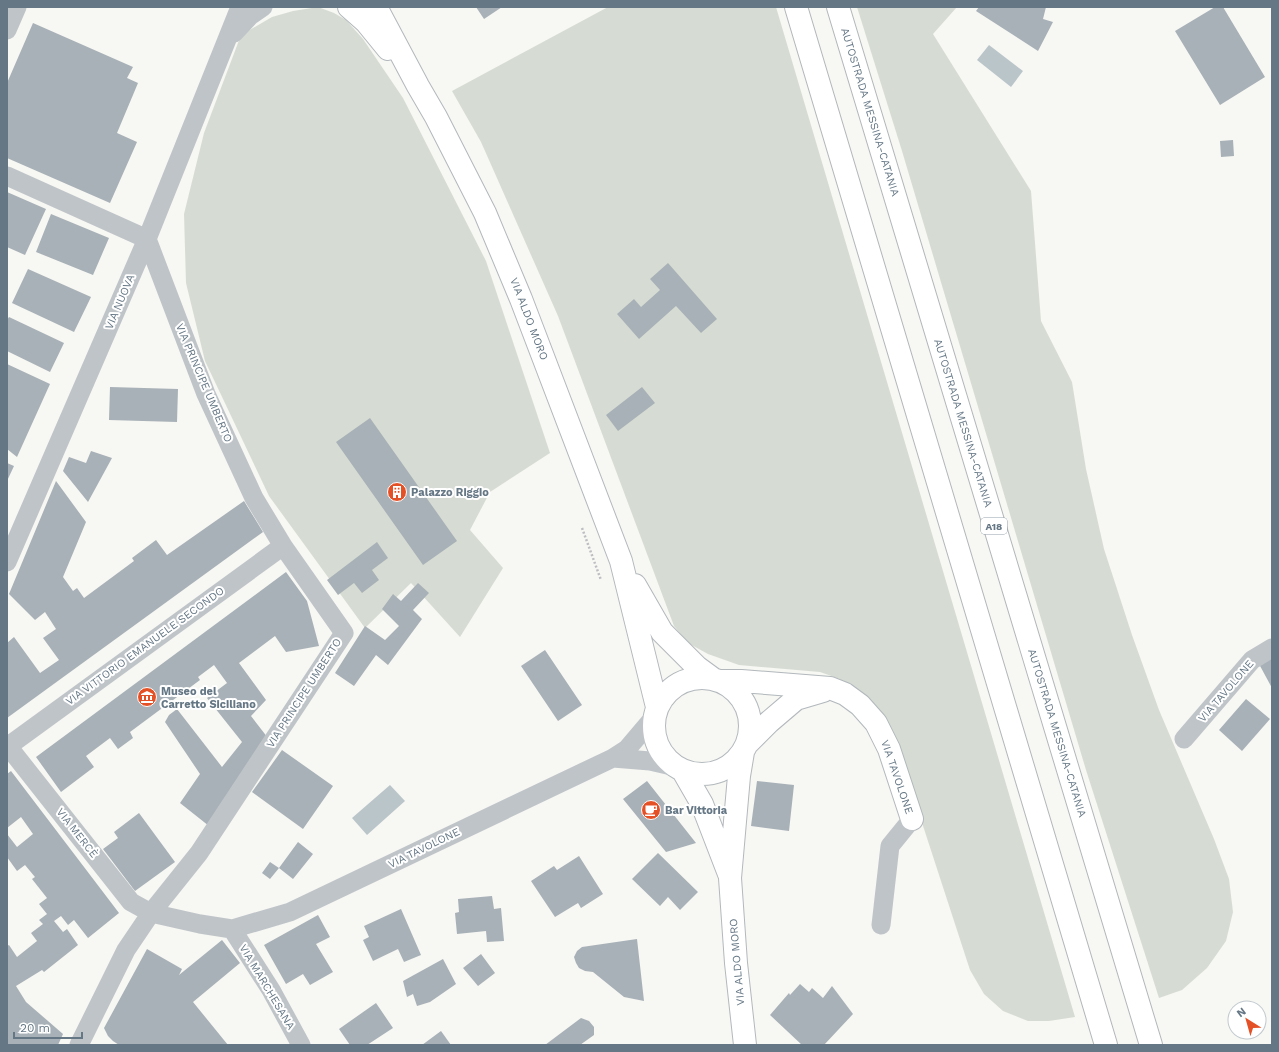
<svg xmlns="http://www.w3.org/2000/svg" width="1279" height="1052" viewBox="0 0 1279 1052" font-family="'Work Sans',sans-serif">
<style>
.green{fill:#d6dcd3}
.water{fill:#bac5ca}
.building{fill:#a8b1b7}
.lines{fill:none;stroke-linecap:round;stroke-linejoin:round}
.secondary-casing{stroke:#b2b8bc;stroke-width:24}
.highway-casing{stroke:#b3b7ba;stroke-width:24}
.path{stroke:#bcbec1;stroke-width:2.5;stroke-dasharray:2 2;stroke-linecap:butt}
.street{stroke:#bfc4c8;stroke-width:19}
.secondary{stroke:#fff;stroke-width:22}
.highway{stroke:#fff;stroke-width:22}
.labels{text-anchor:middle;dominant-baseline:central;stroke-width:4;stroke-linejoin:round;paint-order:stroke}
.shield{fill:#fff;stroke:#93a0aa;stroke-width:1}
.shield-label{font-size:10px;font-weight:bold;fill:#657785}
.street-label{font-size:11px;fill:#657785;stroke:#fff}
.poi-label{font-size:11px;font-weight:bold;fill:#657785;stroke:#fff;text-anchor:start}
</style>
<rect width="100%" height="100%" fill="#f7f7f3"/>
<path class="green" d="M318 7 334 13 346 20 363 39 403 98 486 261 550 453 490 492 470 530 503 568 460 637 411 583 365 628 269 496 205 361 186 283 184 214 204 133 241 35 272 17 293 11Z
M608 7H776L1075 1017 1049 1021H1028L1003 1011 984 994 970 970 897 746 865 697 840 679 820 672 739 665 708 654 688 643 674 626 558 316 481 142 452 91Z
M857 7H957L933 34 1031 191 1041 321 1072 382 1086 469 1104 549 1132 635 1159 710 1214 839 1229 879 1233 912 1226 941 1207 968 1182 990 1159 998 1086 770 902 151Z"/>
<path class="water" d="M989 45 1023 71 1011 87 977 60Z
M390 785 405 801 367 835 352 818Z"/>
<path class="building" d="M476 7H502L484 19Z
M979 7H1046L1043 19 1053 22 1038 51 976 11Z
M1215 7H1223L1265 77 1220 105 1175 31Z
M33 23 133 67 127 78 138 83 117 133 137 142 110 203 7 158V83Z
M1233 140 1234 156 1221 157 1220 141Z
M7 192 46 209 25 255 7 247Z
M51 214 109 238 93 275 36 252Z
M668 263 717 319 701 333 676 306 639 339 617 314 634 299 641 307 660 290 650 279Z
M28 269 91 297 74 332 12 303Z
M9 317 64 343 50 372 7 351V320Z
M7 364 50 384 17 457 7 449Z
M110 387 178 389 177 422 109 420Z
M642 387 655 403 618 431 606 415Z
M370 418 457 541 423 565 336 442Z
M91 451 112 458 88 502 63 471 69 457 86 463Z
M7 463 14 466 7 481Z
M56 481 86 522 63 577 73 591 77 588 84 598 134 561 132 558 156 540 167 555 244 501 263 532 7 718V643L14 637 40 673 59 660 43 638 56 629 45 612 35 620 9 594Z
M377 542 388 558 372 570 379 580 362 593 354 583 338 595 327 580Z
M286 572 307 601 319 646 286 652 275 636 239 663 266 700 251 716 268 738 209 826 180 803 200 774 165 722 169 715 177 709 222 767 242 742 207 698 227 683 214 665 198 677 200 680 130 732 133 738 118 749 110 738 86 756 94 767 61 792 36 757Z
M418 583 429 593 413 610 422 619 388 665 376 655 354 686 335 673 365 626 385 640 399 626 382 609 393 594 401 601Z
M545 650 582 705 558 721 521 666Z
M1272 657V688L1259 664Z
M1246 699 1270 719 1242 751 1219 730Z
M282 750 333 786 303 829 252 792Z
M11 771 119 913 88 938 74 920 68 925 61 916 54 921 63 932 67 929 78 945 44 972 42 970 16 986 26 1002 63 1034 58 1045H7V946L9 945 17 957 37 941 31 933 43 924 39 920 47 914 39 904 47 898 32 879 35 877 25 865 17 871 7 857V834L17 847 33 834 21 817 7 828V774Z
M647 781 696 843 666 852 623 799Z
M757 781 794 785 789 831 751 826Z
M139 813 175 862 135 891 103 849 118 838 114 832Z
M298 842 313 854 293 879 279 868Z
M658 853 698 892 680 910 668 897 660 906 632 879Z
M579 856 603 894 581 908 578 903 555 917 531 881 554 866 557 870Z
M270 862 279 868 270 879 262 873Z
M492 896 494 909 501 908 504 941 487 942 486 931 457 934 455 913 459 912 458 899Z
M401 909 421 955 404 962 398 949 373 961 363 940 369 937 364 926Z
M318 915 330 937 316 944 333 972 310 985 303 974 286 984 264 945Z
M637 939 644 1001 624 997 593 972 585 971 579 968 576 963 574 957 577 951 582 947Z
M222 940 240 963 193 1002 228 1045H119L113 1041 108 1036 104 1028 147 949 182 969 179 975Z
M481 954 495 973 478 986 463 968Z
M443 959 456 984 430 1002 417 1006 413 994 407 997 403 981Z
M800 984 809 992 812 988 823 998 832 986 853 1014 824 1045H802L770 1015 789 993 790 995Z
M376 1003 393 1028 367 1045H350L339 1029Z
M581 1018 589 1021 594 1027V1035L580 1045H545Z
M441 1031 451 1045H422Z"/>
<g class="lines">
<defs>
<path id="secondary" d="M349 7 366 22 388 49
M376 7 418 86 436 117 485 213 521 299 621 561 657 707
M635 585 662 632 697 667 712 678
M654 726a48 48 0 1 1 96 0a48 48 0 1 1-96 0Z
M720 681H741L830 688 845 694 860 705 876 723 889 749 912 819
M747 744 769 722 796 699 823 691
M743 752 739 776 730 878 736 963 745 1045
M683 771 702 804 729 874"/>
<path id="highway" d="M796 7 1106 1045
M838 7 1151 1045"/>
</defs>
<use href="#secondary" class="secondary-casing"/>
<use href="#highway" class="highway-casing"/>
<path class="path" d="M582 528 601 580"/>
<path class="street" d="M7 30 17 7
M234 33 250 16 263 7
M7 176 147 239
M7 562 147 239 240 7
M1184 739 1252 660 1272 648
M7 745 131 902 151 913 200 924 232 929 290 912 613 758 627 749 655 716
M7 747 283 546
M613 758 650 761 676 767
M881 925 890 846 912 819
M232 929 271 990 301 1045
M79 1045 126 950 151 913 199 853 344 633 283 546 254 498 206 394 147 239"/>
<use href="#secondary" class="secondary"/>
<use href="#highway" class="highway"/>
</g>
<defs>
<symbol id="building-disc" viewBox="-11 -11 22 22"><circle r="9.5" fill="#e55126" stroke="#fff"/><path d="M-4-6H4V6H1V3H-1V6H-4ZM-2.5-4.3h1.7v1.8h-1.7ZM.8-4.3h1.7v1.8H.8ZM-2.5-1h1.7V.8h-1.7ZM.8-1h1.7V.8H.8Z" fill="#fff"/></symbol>
<symbol id="museum-disc" viewBox="-11 -11 22 22"><circle r="9.5" fill="#e55126" stroke="#fff"/><path d="M0-6L6-3V-2H-6V-3ZM-5-1h2V3h-2ZM-1-1h2V3h-2ZM3-1h2V3H3ZM-6 4H6V6H-6Z" fill="#fff"/></symbol>
<symbol id="cafe-disc" viewBox="-11 -11 22 22"><circle r="9.5" fill="#e55126" stroke="#fff"/><path d="M-5.5-4.5H6V0H3Q3 3.5 0 3.5H-2.5Q-5.5 3.5-5.5 0ZM3-3.2v2h1.7v-2ZM-6 4.5H4V6H-6Z" fill="#fff"/></symbol>
</defs>
<g fill-rule="evenodd">
<use href="#building-disc" x="386" y="481" width="22" height="22"/>
<use href="#museum-disc" x="136" y="686" width="22" height="22"/>
<use href="#cafe-disc" x="640" y="799" width="22" height="22"/>
</g>
<g class="labels">
<rect class="shield" x="981" y="518" width="26" height="16" rx="3"/>
<g class="shield-label">
<text x="994" y="526">A18</text>
</g>
<g class="street-label">
<text transform="translate(870 112) rotate(73)">AUTOSTRADA MESSINA-CATANIA</text>
<text transform="translate(120 302) rotate(-67)">VIA NUOVA</text>
<text transform="translate(529 319) rotate(69)">VIA ALDO MORO</text>
<text transform="translate(204 383) rotate(67)">VIA PRINCIPE UMBERTO</text>
<text transform="translate(963 423) rotate(73)">AUTOSTRADA MESSINA-CATANIA</text>
<text transform="translate(145 646) rotate(-36)">VIA VITTORIO EMANUELE SECONDO</text>
<text transform="translate(1226 691) rotate(-49)">VIA TAVOLONE</text>
<text transform="translate(304 693) rotate(-57)">VIA PRINCIPE UMBERTO</text>
<text transform="translate(1057 733) rotate(73)">AUTOSTRADA MESSINA-CATANIA</text>
<text transform="translate(897 777) rotate(71)">VIA TAVOLONE</text>
<text transform="translate(77 833) rotate(52)">VIA MERCÈ</text>
<text transform="translate(424 848) rotate(-26)">VIA TAVOLONE</text>
<text transform="translate(737 962) rotate(-95)">VIA ALDO MORO</text>
<text transform="translate(267 987) rotate(59)">VIA MARCHESANA</text>
</g>
<g class="poi-label">
<text x="411" y="492">Palazzo Riggio</text>
<text x="161" y="691">Museo del<tspan x="161" dy="13">Carretto Siciliano</tspan></text>
<text x="665" y="810">Bar Vittoria</text>
</g>
</g>
<rect width="1279" height="1052" fill="none" stroke="#657785" stroke-width="16"/>
<g transform="translate(1247 1020) rotate(323)"><circle r="19" fill="#ffffff" stroke="#c1c9ce"/>
<path d="M0-3L7 15L0 10L-7 15Z" fill="#e55126"/>
<text y="-6" font-size="11" font-weight="bold" text-anchor="middle" fill="#657785">N</text>
</g>
<path d="M14 1032v6h68v-6" fill="none" stroke="#657785" stroke-width="2"/>
<text x="20" y="1032" font-size="12" fill="#657785" stroke="#ffffff" stroke-width="3" paint-order="stroke">20 m</text>
</svg>
